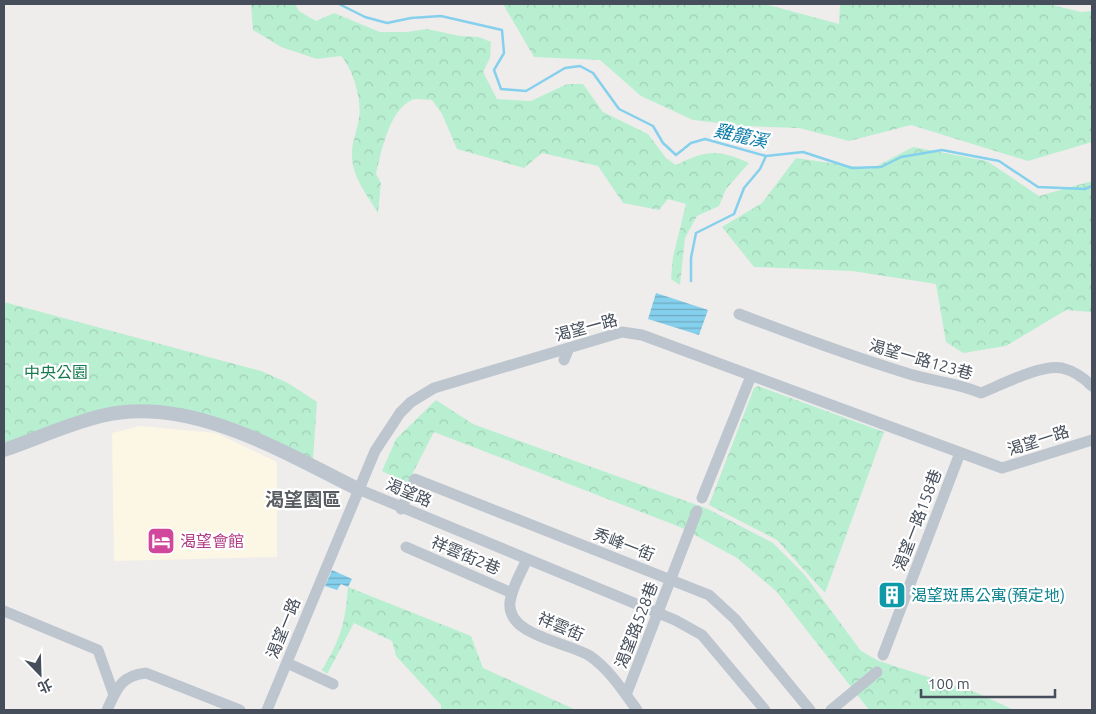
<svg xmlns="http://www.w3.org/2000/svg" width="1096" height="714" viewBox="0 0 1096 714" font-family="Ubuntu,'Noto Sans TC',sans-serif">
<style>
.commercial{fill:#fcf6e4}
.forest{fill:url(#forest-crowns)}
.water{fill:url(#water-rules)}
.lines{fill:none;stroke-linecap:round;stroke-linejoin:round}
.stream{stroke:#85d0ec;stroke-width:2.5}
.minor{stroke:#bdc6cf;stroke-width:11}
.tertiary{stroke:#bdc6cf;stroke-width:14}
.labels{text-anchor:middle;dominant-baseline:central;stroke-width:4.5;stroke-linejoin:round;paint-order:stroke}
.street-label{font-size:16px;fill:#454e5a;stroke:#fff}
.park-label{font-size:16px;fill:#157b4f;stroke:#fff}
.hotel-label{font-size:16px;fill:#b23c85;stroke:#fff;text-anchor:start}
.culture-label{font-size:16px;fill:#0d838f;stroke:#fff;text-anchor:start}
.water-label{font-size:18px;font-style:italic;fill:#0a7ba7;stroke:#fff}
.quarter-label{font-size:19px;font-weight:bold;fill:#595c61;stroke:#fff}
</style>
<defs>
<pattern id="forest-crowns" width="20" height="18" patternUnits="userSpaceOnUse" patternTransform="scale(1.25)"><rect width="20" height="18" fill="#b9efd1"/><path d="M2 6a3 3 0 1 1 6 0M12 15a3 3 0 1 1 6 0" fill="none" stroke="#a0cfb6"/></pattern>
<pattern id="water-rules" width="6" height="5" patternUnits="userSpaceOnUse" patternTransform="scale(1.25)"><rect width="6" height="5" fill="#85d0ec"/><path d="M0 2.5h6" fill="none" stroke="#6fabc2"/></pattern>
</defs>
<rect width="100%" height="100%" fill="#efecec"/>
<path class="commercial" d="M140 426 216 433 277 462V557L114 561 112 433Z"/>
<path class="forest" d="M251 4H295L299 11 316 21 334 13 380 32H407L427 29 460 36 479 37 491 42 490 58 483 72 497 99 531 101 567 84H583L603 112 648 134 666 158 676 165C707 150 717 149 749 163L726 189 719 206 697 216 685 238 680 285 671 279 673 257 686 204 668 199 659 210 623 203 598 166 542 153 524 168 457 149 442 114 432 100C426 100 417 98 412 100 389 110 381 153 376 174L381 183 378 213C367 195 353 178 352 157 351 143 357 132 359 118 362 100 353 69 341 56L317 59 281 47 253 30Z
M503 4H765L839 24 840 4H1048L1081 12 1092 11V142L1028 161 911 125 849 141 799 128 743 126 693 120 641 96 600 60 534 57Z
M913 147 987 161 1039 196 1092 181V312L1066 310 1006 346 963 353 946 342 936 284 852 271 754 267 722 227 762 203 796 158 871 169Z
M4 302 261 371 288 383 317 402 313 459 231 423 172 408 4 443Z
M758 386 884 432 825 593 777 540 709 505 754 388Z
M436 400 473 424 708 509 773 543 804 574 861 651 879 661 975 692 1014 710H869L776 591 737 558 680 527 434 432 407 484 382 471 396 439Z
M348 587 471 636 483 668 576 710H441V705L396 656 392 641 354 623 327 674 322 670C341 638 345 624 348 587Z"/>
<path class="water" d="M656 293 708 310 699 335 648 319Z
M332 570 352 579 348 587 341 584 337 590 325 586Z"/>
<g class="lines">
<path class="stream" d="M339 4 365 17 387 23 411 18 441 16 502 30 504 53 494 70 501 89 526 91 565 68 580 66 593 73 619 109 653 126 663 143 676 155 691 143 705 139 766 156 803 152 852 168 881 167 901 157 942 150 999 161 1038 187 1085 189 1092 186
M691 281V258L696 233 734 214 744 188 760 169 766 156"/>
<path class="minor" d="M739 314C794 335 847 355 903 372 929 381 955 382 981 393 1001 385 1041 364 1062 368 1074 371 1084 378 1092 386
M564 360 569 348
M358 489 675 620 702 635 765 710
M702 498 751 376
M401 509 415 479 709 595 735 619 810 710
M406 547 512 593
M527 559C521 573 512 587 510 602 506 636 568 642 590 656 610 670 623 691 637 710
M4 611 98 650 114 695
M883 655 960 453
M287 663 333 684
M626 695 697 511
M107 710C117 689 120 676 146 673L240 710
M267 710 375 451 400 413 411 402 434 388 622 332 642 335 1002 468 1092 440
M831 710 877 672"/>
<path class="tertiary" d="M4 450C36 439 68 424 101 416 188 394 283 452 358 489"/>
</g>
<defs>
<symbol id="hotel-square" viewBox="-11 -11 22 22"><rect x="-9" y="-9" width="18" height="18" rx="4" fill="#d1479c" stroke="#fff"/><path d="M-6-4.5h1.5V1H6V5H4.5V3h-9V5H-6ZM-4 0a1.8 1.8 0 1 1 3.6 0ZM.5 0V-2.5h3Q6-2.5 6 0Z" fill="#fff"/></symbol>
<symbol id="building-square" viewBox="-11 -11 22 22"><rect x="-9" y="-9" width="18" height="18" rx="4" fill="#0f9aa8" stroke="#fff"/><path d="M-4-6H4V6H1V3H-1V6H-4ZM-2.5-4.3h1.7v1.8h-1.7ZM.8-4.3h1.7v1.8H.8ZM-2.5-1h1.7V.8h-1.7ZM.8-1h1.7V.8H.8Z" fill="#fff"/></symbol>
</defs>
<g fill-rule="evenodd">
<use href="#hotel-square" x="145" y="525" width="32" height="32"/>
<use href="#building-square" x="876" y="579" width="32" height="32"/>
</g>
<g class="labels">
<g class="street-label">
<text transform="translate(586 327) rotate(-15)">渴望一路</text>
<text transform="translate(921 359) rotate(16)">渴望一路123巷</text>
<text transform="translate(1038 440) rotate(-18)">渴望一路</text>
<text transform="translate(409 492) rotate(23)">渴望路</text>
<text transform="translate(917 520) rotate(-69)">渴望一路158巷</text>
<text transform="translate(624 544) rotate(21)">秀峰一街</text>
<text transform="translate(466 555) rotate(23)">祥雲街2巷</text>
<text transform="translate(636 625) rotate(-69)">渴望路528巷</text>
<text transform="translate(561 626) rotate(23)">祥雲街</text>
<text transform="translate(283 628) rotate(-68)">渴望一路</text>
</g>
<g class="park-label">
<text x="56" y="372">中央公園</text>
</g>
<g class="hotel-label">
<text x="180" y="541">渴望會館</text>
</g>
<g class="culture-label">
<text x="911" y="595">渴望斑馬公寓(預定地)</text>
</g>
<g class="water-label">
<text transform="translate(741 135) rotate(13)">雞籠溪</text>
</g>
<g class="quarter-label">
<text x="303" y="499">渴望園區</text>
</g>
</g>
<rect width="1096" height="714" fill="none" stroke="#454e5a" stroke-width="10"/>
<g transform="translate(40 674) rotate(157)" stroke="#ffffff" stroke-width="4" paint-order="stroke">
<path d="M0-4L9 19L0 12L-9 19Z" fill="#454e5a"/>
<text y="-8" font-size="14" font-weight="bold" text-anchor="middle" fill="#454e5a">北</text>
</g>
<path d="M921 689v8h134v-8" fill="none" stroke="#454e5a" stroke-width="2.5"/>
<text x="928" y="689" font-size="15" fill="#454e5a" stroke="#ffffff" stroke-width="4" paint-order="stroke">100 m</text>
</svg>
